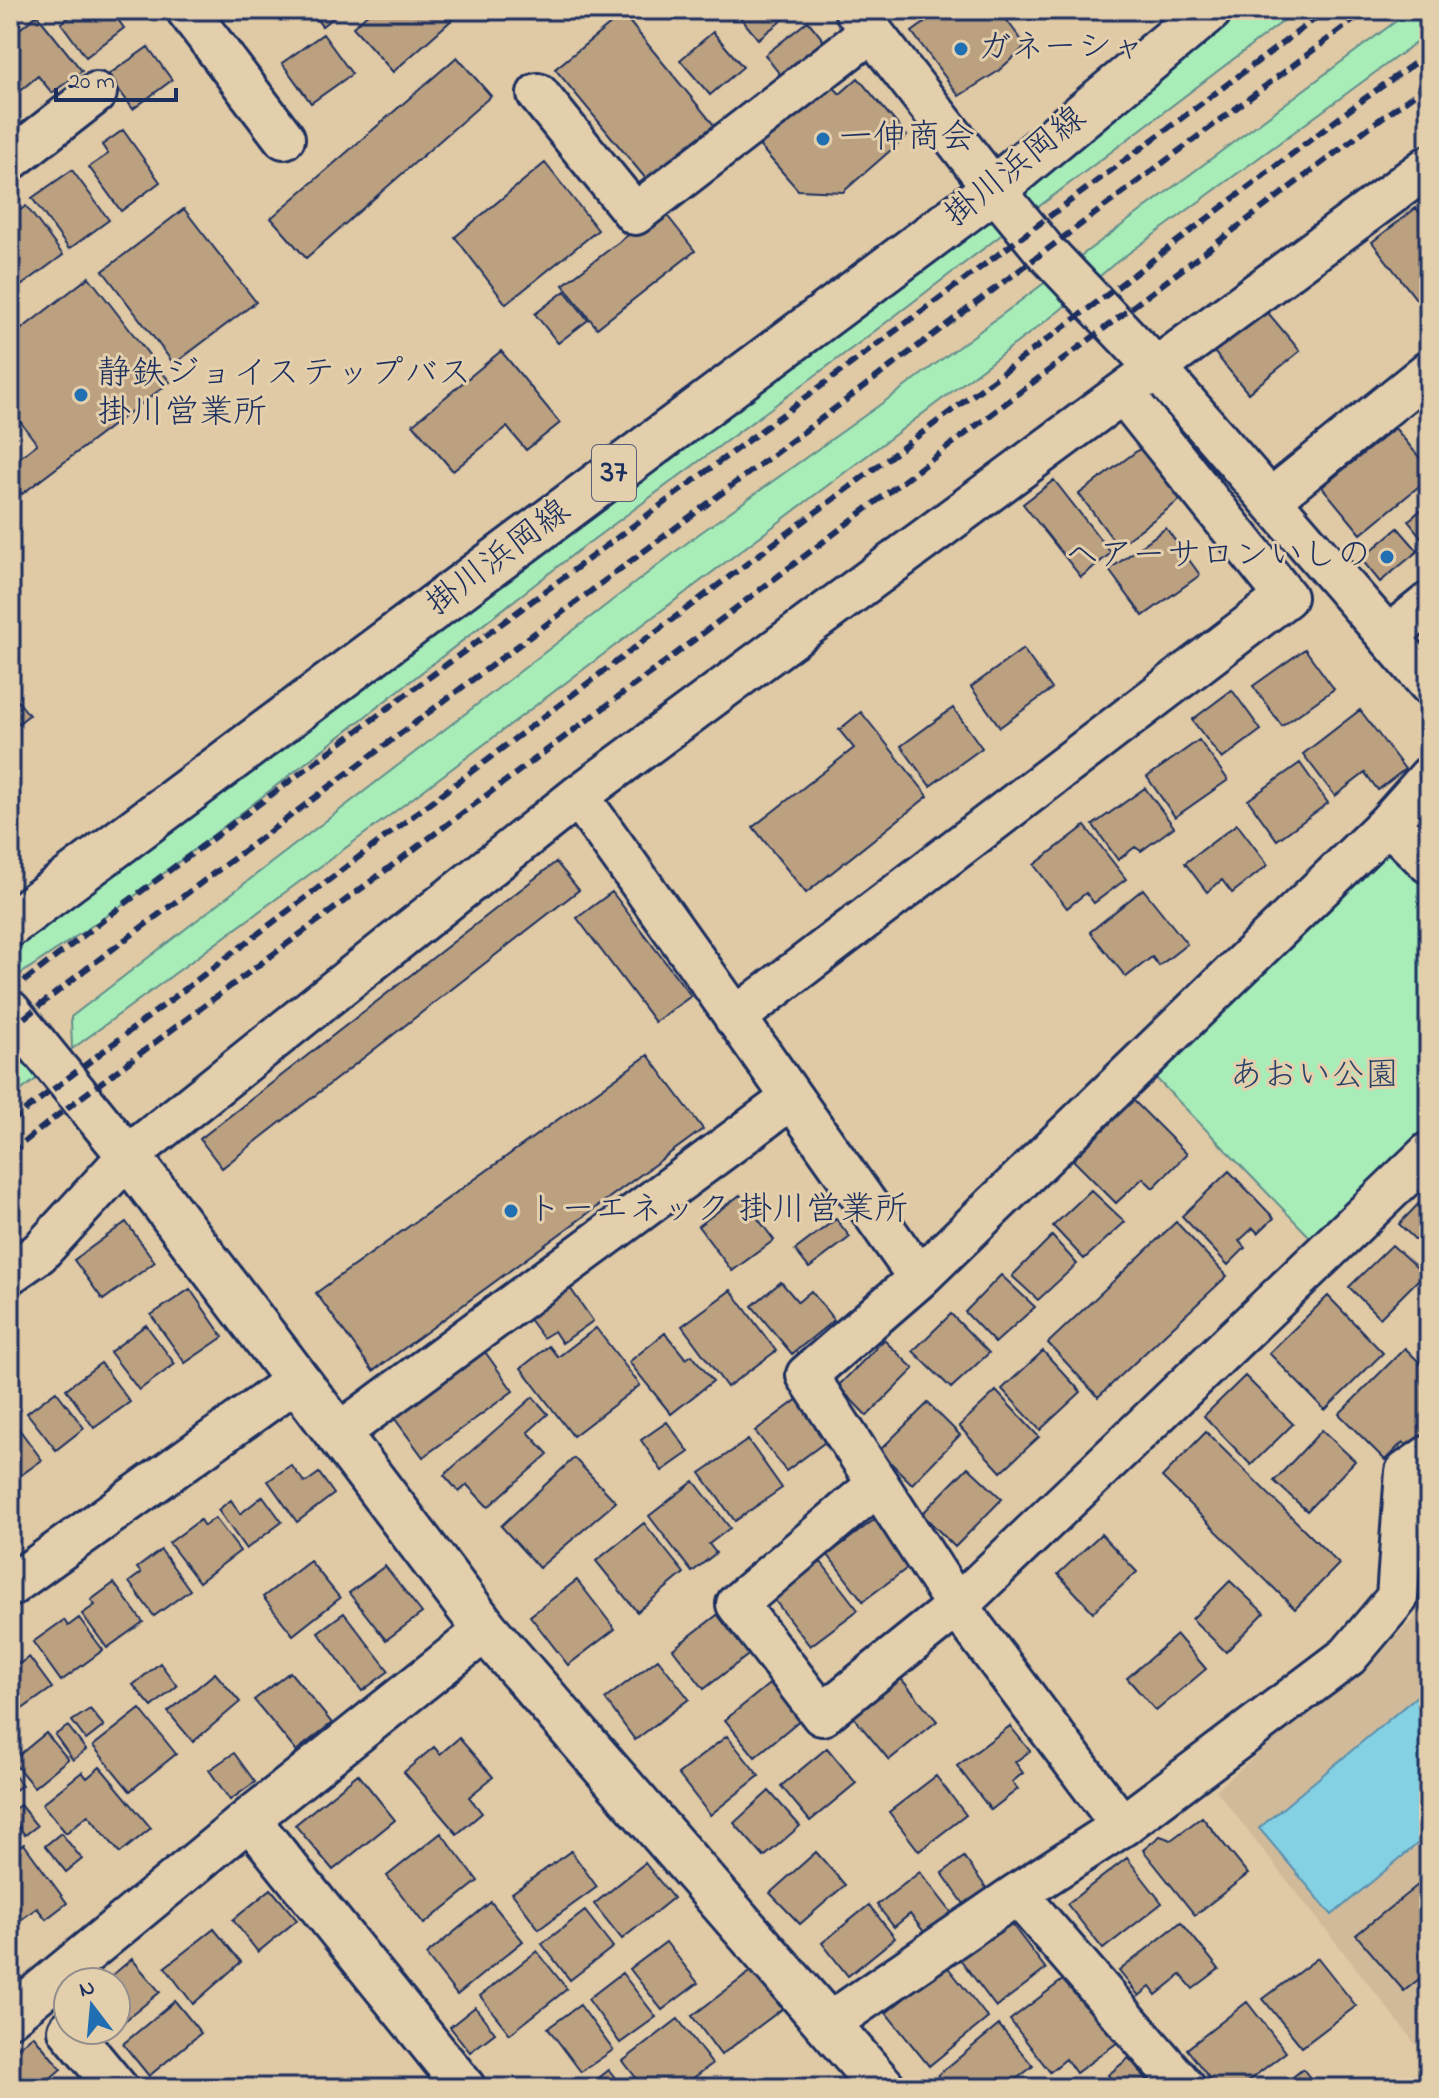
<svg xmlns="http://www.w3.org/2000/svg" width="1439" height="2098" viewBox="0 0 1439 2098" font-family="'Indie Flower','Klee One',sans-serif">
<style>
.built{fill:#d1ba99}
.green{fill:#a8edb8;stroke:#628e8b;stroke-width:2}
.water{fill:#85d1e4;stroke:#5b90ae;stroke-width:2}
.building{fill:#bca180;stroke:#1b2f5e;stroke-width:2}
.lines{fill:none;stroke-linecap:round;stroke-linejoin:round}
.minor-casing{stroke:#1b2f5e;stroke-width:46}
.tertiary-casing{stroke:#1b2f5e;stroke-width:50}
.primary-casing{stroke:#1b2f5e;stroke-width:50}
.minor{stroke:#e4cfad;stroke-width:40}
.tertiary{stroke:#e4cfad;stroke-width:44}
.primary{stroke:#e4cfad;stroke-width:44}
.rail{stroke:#1b2f5e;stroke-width:6;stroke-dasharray:12 6;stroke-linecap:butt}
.poi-dot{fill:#1f6fb2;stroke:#e4cfad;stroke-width:3}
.labels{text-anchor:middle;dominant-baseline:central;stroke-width:6;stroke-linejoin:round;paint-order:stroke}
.shield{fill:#e4cfad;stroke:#575f76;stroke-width:2}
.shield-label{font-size:32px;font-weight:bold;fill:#1b2f5e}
.poi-label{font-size:34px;fill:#1b2f5e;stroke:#e4cfad;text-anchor:start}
.street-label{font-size:34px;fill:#1b2f5e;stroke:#e4cfad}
.park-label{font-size:34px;fill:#294267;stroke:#e4cfad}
</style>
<rect width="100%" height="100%" fill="#e0c9a5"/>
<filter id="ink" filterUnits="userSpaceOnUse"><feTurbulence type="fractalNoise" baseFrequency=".0125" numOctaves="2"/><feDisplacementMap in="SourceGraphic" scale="16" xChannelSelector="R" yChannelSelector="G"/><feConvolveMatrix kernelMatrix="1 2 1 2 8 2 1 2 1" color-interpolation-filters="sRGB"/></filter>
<g filter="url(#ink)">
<path class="built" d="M1429 1574V2061L1216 1790 1414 1620Z"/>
<path class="green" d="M1247 10H1298L859 343 575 553 127 902 10 981V952L323 711Z
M1411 10H1429V33L1114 264 1059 311 389 816 72 1049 71 1017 696 536 902 389Z
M1401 852 1429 881V1124L1311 1238 1152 1074 1383 853Z
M21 1050 40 1076 10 1099V1058Z"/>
<path class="water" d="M1429 1686V1834L1332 1915 1259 1828Z"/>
<path class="building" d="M79 10H111L124 28 86 57 61 23Z
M309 10H343L322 26Z
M372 10H463L393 72 353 27Z
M734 10H795L758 39Z
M942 10H999L1026 46 997 72 959 96 912 32Z
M623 14 723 136 656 191 555 69Z
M37 15 82 71 52 93 38 76 16 94 10 87V37Z
M808 21 829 47 785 81 765 55Z
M713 32 743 67 710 95 680 60Z
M323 34 352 74 311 103 282 63Z
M148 47 172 80 133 109 108 75Z
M457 57 491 96 306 258 271 218Z
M858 78 907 136 843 192 798 190 756 142 829 82 840 94Z
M123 130 160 182 121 211 89 167 108 154 102 145Z
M545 163 598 230 506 304 455 237Z
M72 170 109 220 69 249 32 198Z
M26 206 63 255 18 288 10 277V217Z
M1416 208 1429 224V297L1420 304 1372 242Z
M184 209 256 302 174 364 103 271Z
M662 209 695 251 597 328 563 285Z
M89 277 170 382 22 494 10 478V465L37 444 10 408V338Z
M565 291 588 320 558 343 535 314Z
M1259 302 1300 351 1248 393 1214 352 1225 344 1219 335Z
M501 351 560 423 526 450 507 427 453 471 413 424Z
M1395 428 1429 469V478L1361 534 1322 487Z
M1141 448 1180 500 1118 546 1079 494Z
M1054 480 1111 553 1081 577 1023 504Z
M1422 509 1429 517V547L1408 521Z
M1166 528 1200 575 1143 616 1109 570Z
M1398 528 1418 551 1380 582 1361 559Z
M1023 649 1052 689 1000 727 971 687Z
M1305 649 1334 689 1282 726 1253 686Z
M1232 690 1261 730 1222 759 1192 720Z
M10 691 29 715 10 730Z
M953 708 982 748 930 786 901 746Z
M1360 710 1405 769 1378 790 1365 773 1335 796 1303 754Z
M861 712 928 796 806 893 753 827 854 748 839 730Z
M1199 740 1228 780 1175 817 1147 777Z
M1300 763 1328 803 1277 840 1248 800Z
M1145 788 1174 827 1141 851 1135 847 1118 860 1093 825Z
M1237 824 1268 865 1232 893 1222 880 1207 892 1185 863Z
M1085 826 1126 879 1094 903 1086 893 1067 908 1034 865Z
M556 862 579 890 222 1168 200 1139Z
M1143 889 1187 944 1159 966 1152 957 1126 977 1090 932Z
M612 892 691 996 655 1022 577 918Z
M648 1055 703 1129 373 1371 316 1293Z
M1133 1100 1187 1154 1153 1188 1143 1178 1116 1203 1073 1160Z
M1229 1171 1274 1218 1258 1233 1253 1228 1239 1241 1245 1248 1228 1265 1182 1216Z
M1091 1190 1125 1222 1084 1259 1053 1226Z
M1429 1193V1253L1399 1224Z
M740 1195 774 1240 732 1271 698 1226Z
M836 1219 850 1237 809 1268 795 1250Z
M126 1222 155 1262 103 1300 74 1260Z
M1176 1222 1227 1276 1098 1397 1048 1343Z
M1052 1236 1077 1264 1038 1300 1012 1276Z
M1392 1245 1424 1274 1380 1318 1349 1287Z
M1001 1275 1035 1307 995 1343 965 1312Z
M781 1282 798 1302 811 1291 834 1320 792 1354 752 1306Z
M568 1285 593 1321 562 1343 554 1331 543 1338 526 1315Z
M190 1289 223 1337 185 1363 151 1315Z
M731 1290 776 1351 727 1387 682 1326Z
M1328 1296 1383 1353 1325 1410 1269 1353Z
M951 1314 989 1353 951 1388 913 1351Z
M146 1325 175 1364 139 1390 110 1352Z
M596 1328 640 1385 573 1436 521 1368 549 1346 558 1357Z
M665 1333 686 1359 692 1355 713 1381 671 1414 629 1362Z
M884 1340 914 1369 867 1416 838 1386Z
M1405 1348 1429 1372V1430L1410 1449 1403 1442 1385 1460 1339 1414Z
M483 1349 513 1391 423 1457 392 1415Z
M1043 1351 1081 1392 1040 1430 1002 1389Z
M101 1363 130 1402 94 1428 66 1389Z
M1245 1376 1293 1424 1251 1465 1204 1416Z
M56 1391 84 1428 56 1450 27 1413Z
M996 1391 1039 1437 1001 1472 959 1426Z
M802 1396 832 1437 786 1471 755 1431Z
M533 1397 548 1414 528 1432 548 1454 488 1507 467 1485 459 1492 444 1475Z
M928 1403 960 1435 912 1484 879 1451Z
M13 1421 42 1460 10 1483V1423Z
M667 1422 689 1452 662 1471 641 1440Z
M1322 1430 1355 1461 1307 1511 1274 1481Z
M1206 1432 1339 1564 1295 1609 1162 1477Z
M748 1440 782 1488 735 1521 700 1473Z
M574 1458 616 1502 539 1568 501 1526Z
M291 1465 305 1483 319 1473 334 1494 297 1522 268 1481Z
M968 1467 1002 1499 955 1547 922 1514Z
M694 1481 730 1528 709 1544 716 1553 692 1572 649 1516Z
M263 1496 282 1522 246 1549 218 1510 231 1500 240 1514Z
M215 1518 240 1551 199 1582 169 1543 200 1520 204 1526Z
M875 1519 910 1566 863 1601 828 1555Z
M644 1523 684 1573 637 1612 596 1561Z
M1101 1534 1137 1572 1093 1612 1058 1574Z
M161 1550 190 1590 154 1616 129 1582 141 1573 137 1568Z
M310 1561 340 1598 293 1635 263 1597Z
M821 1562 858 1610 810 1646 773 1598Z
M385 1566 422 1613 386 1640 349 1593Z
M577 1580 615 1629 568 1665 530 1616Z
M1230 1581 1264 1613 1226 1652 1192 1619Z
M114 1583 143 1622 107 1648 82 1614 95 1605 91 1600Z
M721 1612 752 1652 704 1689 673 1649Z
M344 1613 389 1671 362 1691 318 1632Z
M79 1618 103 1650 61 1681 33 1642 64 1620 68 1626Z
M1177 1635 1206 1669 1156 1711 1127 1678Z
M14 1657 19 1664 29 1657 52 1688 15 1714 10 1707V1660Z
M658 1659 689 1699 635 1740 605 1699Z
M160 1663 177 1686 152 1707 133 1685Z
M290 1672 332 1723 296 1751 254 1700Z
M215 1673 240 1702 193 1742 168 1712Z
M897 1674 937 1721 889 1760 850 1713Z
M773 1681 802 1718 755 1757 725 1720Z
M90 1709 104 1726 86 1740 72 1721Z
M140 1709 176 1754 130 1791 93 1746Z
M68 1726 86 1750 73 1760 55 1735Z
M1010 1726 1030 1751 1015 1762 1023 1773 1012 1782 1018 1789 991 1810 957 1766Z
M46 1733 68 1759 34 1787 12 1761Z
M727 1736 759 1776 710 1815 678 1774Z
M459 1738 493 1777 469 1797 482 1813 457 1834 404 1772 434 1747 440 1754Z
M827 1748 856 1783 810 1821 781 1786Z
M234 1753 255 1782 230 1800 209 1770Z
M100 1767 151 1828 120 1853 88 1815 66 1833 42 1804 82 1772 87 1778Z
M10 1770 22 1785 10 1794Z
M358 1774 395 1820 333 1870 295 1825Z
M936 1776 966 1815 919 1851 889 1812Z
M769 1791 800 1826 764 1857 734 1823Z
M20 1805 37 1826 25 1835 10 1815V1812Z
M1202 1817 1248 1874 1195 1915 1143 1850 1160 1836 1171 1840Z
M61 1833 82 1859 66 1872 45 1846Z
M441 1833 478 1881 424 1924 387 1876Z
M24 1844 67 1903 46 1919 37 1908 19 1921 10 1909V1854Z
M571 1851 597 1887 539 1929 512 1893Z
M816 1852 845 1885 800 1924 770 1893Z
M964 1857 987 1889 964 1904 942 1873Z
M1127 1858 1162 1903 1103 1949 1067 1904Z
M645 1863 673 1898 622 1939 594 1904Z
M920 1872 955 1917 928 1937 910 1914 894 1927 877 1905Z
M1429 1876V1971L1404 1991 1356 1935Z
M271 1889 297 1920 258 1952 233 1920Z
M491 1902 523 1941 457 1995 426 1955Z
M869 1905 895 1938 848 1976 822 1943Z
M585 1911 613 1947 570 1980 542 1944Z
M1010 1922 1046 1969 996 2007 960 1959Z
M1181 1922 1219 1969 1193 1989 1181 1975 1156 1995 1150 1987 1139 1996 1119 1971Z
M214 1929 241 1962 193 2004 165 1967Z
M666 1942 698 1983 662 2010 630 1969Z
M537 1951 567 1989 510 2034 480 1996Z
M1318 1958 1356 2006 1302 2047 1263 1999Z
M132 1959 160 1992 116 2028V1982H104Z
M946 1965 988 2018 929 2066 886 2013Z
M753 1970 782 2009 721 2055 692 2016Z
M622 1973 656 2017 620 2043 588 1999Z
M1068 1976 1118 2042 1076 2073 1066 2059 1050 2072 1010 2020Z
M175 2001 201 2033 149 2076 123 2044Z
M1247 2002 1286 2052 1239 2088H1217L1187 2049Z
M580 2005 613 2050 581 2072 548 2028Z
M475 2007 495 2033 470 2052 450 2027Z
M678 2019 712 2064 680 2088H644L623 2061Z
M999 2025 1033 2066 1005 2088H948L938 2075Z
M33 2035 61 2069 39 2088H10V2054Z
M1129 2058 1154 2088H1118L1108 2075Z
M1303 2069 1318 2088H1279Z
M609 2070 623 2088H586Z"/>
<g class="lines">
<defs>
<path id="minor" d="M187 10 284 138
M855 10 994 189 1045 251 1156 368 1429 684
M538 94 635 214 872 31
M10 160 96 93
M1270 500 1429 371
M1388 636 1429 603
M578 796C693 955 805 1117 919 1278
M1388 823 1429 863
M10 1011 128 1156
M735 1018 1286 597 1123 393
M10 1273 39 1253 128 1156 578 796 1429 166
M338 1434 792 1098
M878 1484 737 1604 822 1715 957 1606 1429 1153
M10 1586 297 1380
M249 1819 465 2088
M1122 1826 1348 1656 1397 1598 1406 1472 1429 1456
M1017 1894 1185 2088
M10 2016 249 1819 486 1630
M828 2024 1017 1894 1122 1826 957 1606 807 1375 919 1278 1388 823 1429 777
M69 2030 117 2088"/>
<path id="tertiary" d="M128 1156 486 1630 883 2088"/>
<path id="primary" d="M10 924 994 189 1209 10"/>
</defs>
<use href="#minor" class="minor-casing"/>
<use href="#tertiary" class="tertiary-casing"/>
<use href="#primary" class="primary-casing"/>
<use href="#minor" class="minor"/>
<use href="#tertiary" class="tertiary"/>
<use href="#primary" class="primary"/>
<path class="rail" d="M10 992 127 902 1327 10
M10 1029 86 969 1367 10
M10 1122 646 639 1112 291 1364 99 1429 53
M10 1153 63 1111 657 668 1372 125 1429 84"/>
</g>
</g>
<g class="poi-dot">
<circle cx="961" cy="49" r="8"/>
<circle cx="823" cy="139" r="8"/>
<circle cx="81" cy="395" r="8"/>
<circle cx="1387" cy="557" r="8"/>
<circle cx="511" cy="1211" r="8"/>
</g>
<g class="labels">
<rect class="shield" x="592" y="445" width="44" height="56" rx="6"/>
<g class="shield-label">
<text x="614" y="473">37</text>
</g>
<g class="poi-label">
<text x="977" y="49">ガネーシャ</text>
<text x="839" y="139">一伸商会</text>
<text x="97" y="375">静鉄ジョイステップバス<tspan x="97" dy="39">掛川営業所</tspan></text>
<text x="1371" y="557" text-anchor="end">ヘアーサロンいしの</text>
<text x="527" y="1211">トーエネック 掛川営業所</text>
</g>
<g class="street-label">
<text transform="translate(1016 168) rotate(-39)">掛川浜岡線</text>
<text transform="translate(499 559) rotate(-37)">掛川浜岡線</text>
</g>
<g class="park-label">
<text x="1314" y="1077">あおい公園</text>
</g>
</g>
<rect width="1439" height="2098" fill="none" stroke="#e4cfad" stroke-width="40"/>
<rect x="20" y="20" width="1399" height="2058" fill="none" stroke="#1b2f5e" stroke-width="3" filter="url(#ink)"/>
<g transform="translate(92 2006) rotate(344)"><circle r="38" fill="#e4cfad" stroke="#948f8d" stroke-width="2"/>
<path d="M0-6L14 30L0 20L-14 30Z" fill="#1f6fb2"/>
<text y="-12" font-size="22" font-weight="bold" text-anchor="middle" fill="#1b2f5e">N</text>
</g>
<path d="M56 88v12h120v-12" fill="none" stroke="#1b2f5e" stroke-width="4"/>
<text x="68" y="88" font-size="24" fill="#1b2f5e" stroke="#e4cfad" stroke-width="6" paint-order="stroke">20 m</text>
</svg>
